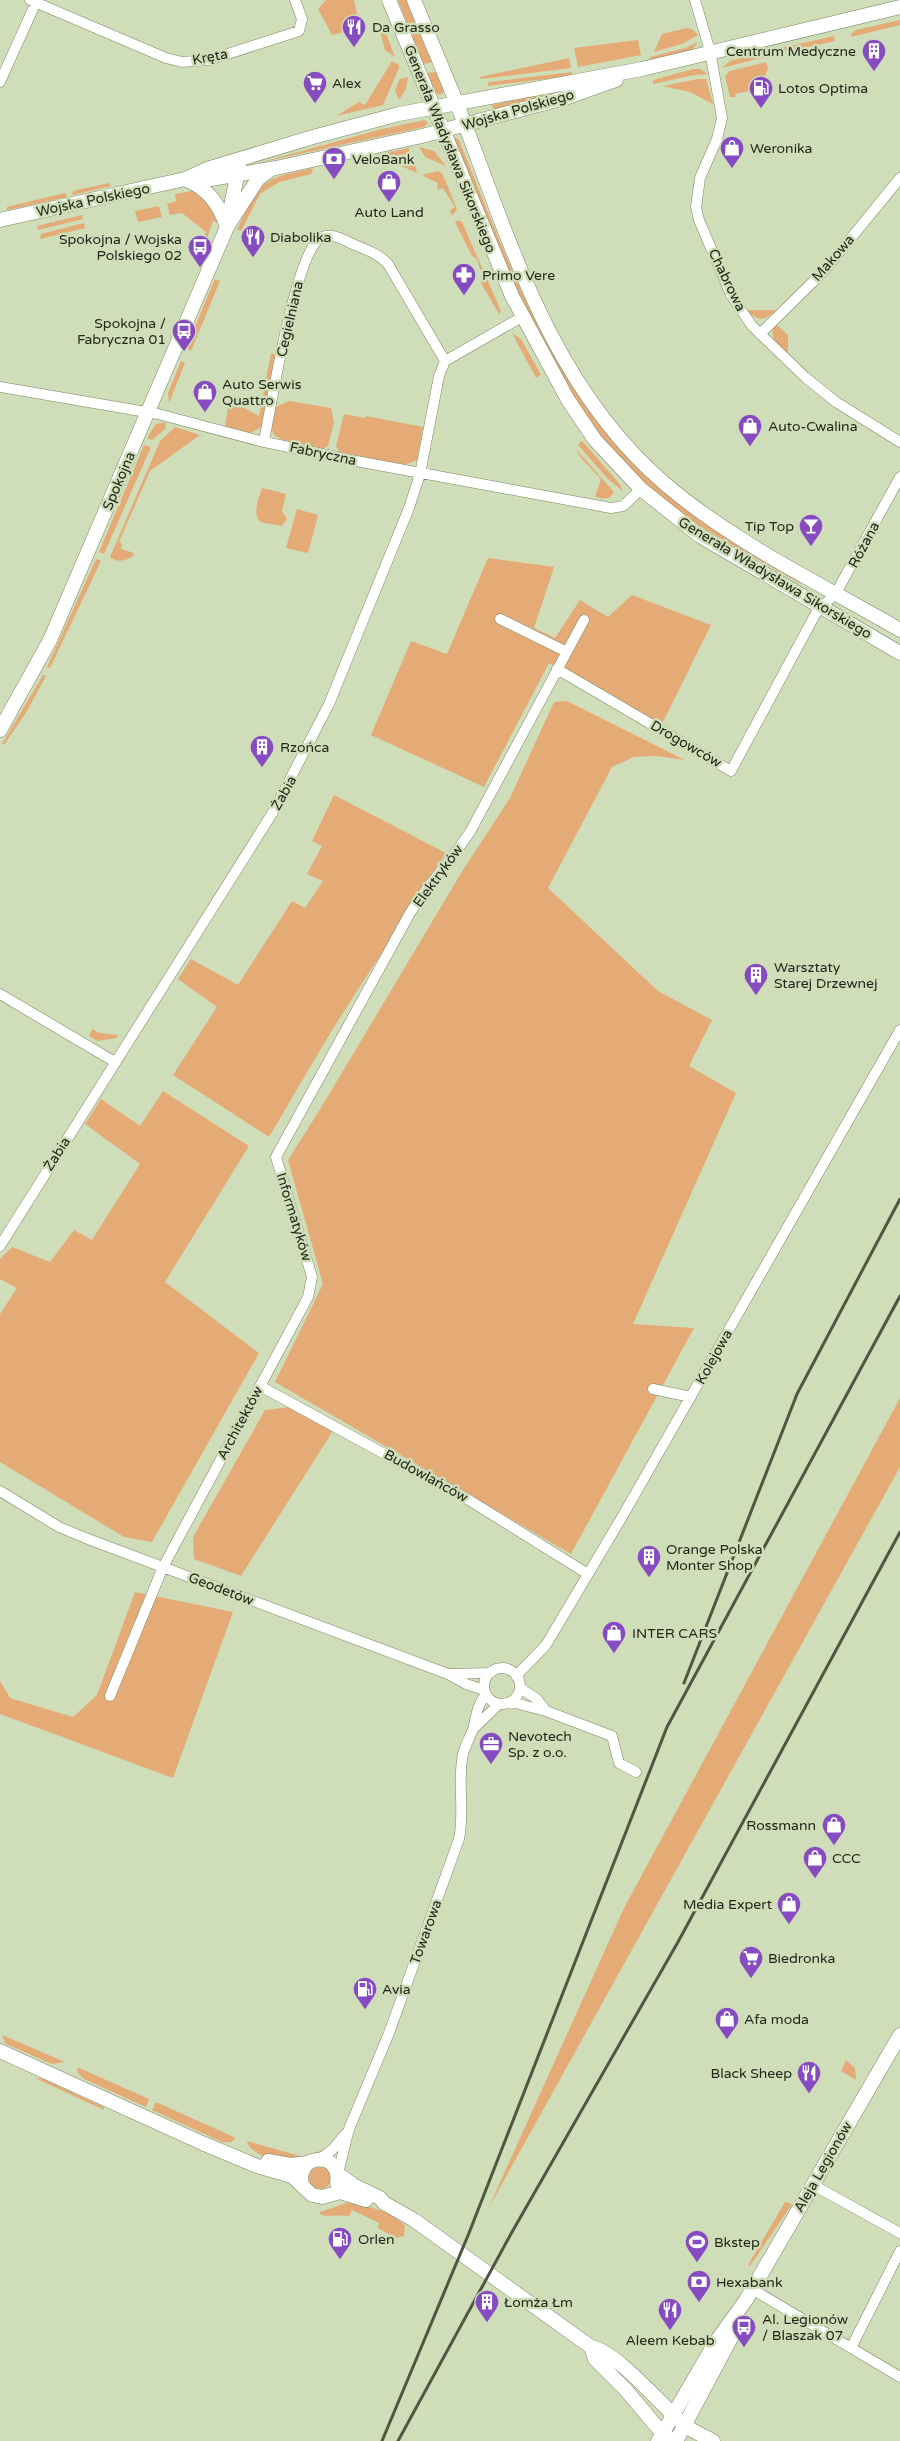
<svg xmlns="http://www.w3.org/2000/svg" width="900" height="2441" viewBox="0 0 900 2441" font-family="'Varela Round',sans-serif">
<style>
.green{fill:#e4ab76}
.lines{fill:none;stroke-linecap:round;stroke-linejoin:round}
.street-casing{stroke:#798564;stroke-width:11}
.secondary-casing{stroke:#798564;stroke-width:15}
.street{stroke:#fff;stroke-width:10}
.secondary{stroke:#fff;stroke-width:14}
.rail{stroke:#4f5642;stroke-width:3}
.labels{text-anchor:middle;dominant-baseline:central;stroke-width:5;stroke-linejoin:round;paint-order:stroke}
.poi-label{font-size:14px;fill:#222719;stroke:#d0ddb9;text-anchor:start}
.street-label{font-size:14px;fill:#222719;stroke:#d0ddb9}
</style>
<rect width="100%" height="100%" fill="#d0ddb9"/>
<path class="green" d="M326 0H354L360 28 332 35 318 9Z
M398 0H408L433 62 423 64Z
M900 20V25L851 37V34L856 30Z
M382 23 395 57 385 50 379 28Z
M686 28 692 29 698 35 682 44 654 52 662 34Z
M834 36 835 41 781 53 780 48Z
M638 40 641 55 578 67 574 48Z
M698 42 691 51 651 61 650 57 685 48Z
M764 52 765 57 722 68 730 61Z
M569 58 571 68 481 79 480 77Z
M392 61 399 65V68L383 105 336 116 359 102 365 105Z
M766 62 768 69 764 78 756 80 757 89 735 94 736 97H730L725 76 730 71Z
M693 69H700L708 74 694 75 653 84V80Z
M437 72 444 90 443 93 439 95 435 92 427 73Z
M572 72 571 76 487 86 489 82Z
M408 77 406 89 399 100 395 90 400 79Z
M698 79H706L713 104 690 92 663 86Z
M563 89 565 92 494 113 492 105Z
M425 120 428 123 424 127 258 163 382 129Z
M455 137 459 140C508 260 551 389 650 479 694 519 750 548 800 580L799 583C746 551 685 524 640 480 547 388 504 260 455 142Z
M419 147 434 151 446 166 425 157Z
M409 148V153L371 162 364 157Z
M410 158 414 159 417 173 392 162Z
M313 168 311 174 279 182 260 194 241 231 237 230C260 181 259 180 313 168Z
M438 171 442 173 457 209 452 216 450 210 455 207 443 188 437 190 438 183 423 176 425 174Z
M109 183 111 186 72 195 73 191Z
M191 191C204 193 216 210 218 223L213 221 202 253 198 252 206 232 182 213 170 215 167 204 176 201 175 194Z
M65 193 67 197 7 210V207Z
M159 206 162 217 138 222 135 211Z
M82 215 83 219 38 230 37 226Z
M458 220 462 222 501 311 499 314 481 283 483 278 477 259 472 256 455 222Z
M84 223 85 228 40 239 41 234Z
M215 279 220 281 191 351 186 348Z
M747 310H776C765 320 758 323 747 310Z
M774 325H777L788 335V354C778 345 769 339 774 325Z
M512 333 521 339 541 375 536 378Z
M271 353 276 355 262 427 250 433 225 427 229 400 259 416Z
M181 361 185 363 169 403 168 393Z
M289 401 331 408 334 422 328 446 322 449C311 446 273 443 272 430 272 423 275 414 276 407Z
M344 414 365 418 366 416 423 427 417 460 405 465 339 452 336 446Z
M166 422 165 429 152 440 147 438 156 424Z
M175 427 200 435 150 471 119 542 122 544 121 549 134 553 133 556C125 561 118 563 110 557L160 441Z
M582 441 619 483 623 491 608 479 578 445Z
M144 445 151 447 104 554 99 552Z
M575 448 614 492C610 500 603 499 595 497L601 479 581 458Z
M262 488 286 494 282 511 287 519 282 526 260 522C252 512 259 499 262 488Z
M297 509 318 515 308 553 286 548Z
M488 558 554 567 534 628 555 638 580 600 608 617 632 595 711 625 661 726 549 663 484 787 371 735 411 641 447 654Z
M96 559 101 561 50 668 47 667Z
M43 675 46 676 27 711 4 745 2 744Z
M567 701 685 760 656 756 634 757 612 767 548 888 658 991 712 1020 689 1066 736 1093 633 1324 694 1328 571 1554 275 1382 323 1284 288 1160 322 1106 463 870 510 798 554 702Z
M334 795 446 853 332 1030 269 1137 173 1075 217 1007 178 979 191 959 238 985 292 901 305 908 323 881 307 874 322 846 312 841Z
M92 1029 100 1033 118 1035 117 1038 98 1041 89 1036Z
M163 1091 249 1146 165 1282 259 1353 152 1542 124 1537 0 1462V1314L17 1288 0 1279V1259L12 1247 50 1262 74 1230 92 1240 140 1164 85 1124 101 1099 140 1126Z
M900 1398V1467L488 2209 624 1908Z
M298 1406 336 1426 241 1576 194 1559 193 1537 265 1410Z
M135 1592 233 1612 173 1778 0 1714V1681L10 1698 73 1717 97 1695Z
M2 2035 65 2062 52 2064 6 2044Z
M846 2060 855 2068 856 2080 841 2071Z
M77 2067 149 2099 146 2107 84 2079 78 2073Z
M35 2078 43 2079 104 2107V2110Z
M156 2102 236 2138 231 2142H222L152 2110Z
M247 2141 300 2156H307L325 2149 324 2152C314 2155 302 2160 292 2161 279 2162 249 2155 247 2141Z
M309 2178a11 11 0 1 1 22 0a11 11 0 1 1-22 0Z
M352 2201 388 2213 405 2225 404 2236 396 2238 378 2228 379 2223 352 2210 349 2216C340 2214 326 2218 320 2214V2212Z
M785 2202 792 2204 750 2266 748 2265Z"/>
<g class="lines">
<defs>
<path id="street" d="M30 0 166 58 182 62 209 60 299 31 302 19 295 0
M695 0 710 51 722 118 717 139 700 178 696 207 699 220 731 295 752 326 805 377 836 402 900 442
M0 82 37 0
M760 334 825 270 900 178
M445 361 522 317
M0 387 158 414 260 441 356 461 611 508 623 506 641 489
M500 619 567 652
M557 669 731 771 816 613 836 593 900 477
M0 994 115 1062
M0 1246 273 812 329 704 409 508 420 474 439 376 445 361 388 264C379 254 367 250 355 245 344 240 330 231 319 239 295 257 271 406 264 441
M260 1386 469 1500 588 1574
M653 1389 691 1397
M0 1491 59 1527 88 1539 448 1674 466 1684 484 1690
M484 1686a18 18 0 1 1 36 0a18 18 0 1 1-36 0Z
M449 1674 490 1673
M516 1676 546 1645 622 1517 900 1030
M520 1688 537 1699 546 1711
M110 1696 163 1567 308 1297 312 1277 276 1157 410 913C428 885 451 860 470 832L584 620
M511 1702 546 1711 612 1736 619 1763 636 1772
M473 1729 499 1704
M320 2159 333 2149 349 2130
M338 2173 349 2129 389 2033 459 1839C465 1811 457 1782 463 1754 465 1745 470 1738 473 1729 477 1715 476 1707 486 1694
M813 2185 900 2233
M752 2289 900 2377
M851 2348 900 2251"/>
<path id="secondary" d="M389 0 512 296 568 400 595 440 641 489 700 536 900 653
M414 0C431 42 450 85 466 127 514 255 556 390 664 483 734 543 821 584 900 630
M185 179 207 169 313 137 399 114 642 69 900 7
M187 180C208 189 218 203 226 224
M0 220 185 179H211L276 168 422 136 568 97 616 80
M228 221 239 166
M0 730 50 640 227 227 258 179 270 170
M0 2051 202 2143 257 2166 292 2176 312 2195 322 2197 340 2192 366 2200
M268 2161 291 2165 308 2163
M338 2174 353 2185 380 2198 384 2203 414 2220 591 2347C618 2352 662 2407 686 2426 694 2432 704 2436 713 2441
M302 2185C294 2152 343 2151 337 2183
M591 2347 595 2359 626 2390 662 2433 668 2437
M658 2441 715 2343 746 2300 900 2035
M676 2441 730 2340 738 2319"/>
</defs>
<use href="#street" class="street-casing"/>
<use href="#secondary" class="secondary-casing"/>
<use href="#street" class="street"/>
<use href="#secondary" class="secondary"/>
<path class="rail" d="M684 1683 797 1394 900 1199
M382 2441 469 2233 667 1727 900 1296
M398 2441 512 2232 678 1942 900 1532"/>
</g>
<defs>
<symbol id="restaurant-pin" viewBox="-11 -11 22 30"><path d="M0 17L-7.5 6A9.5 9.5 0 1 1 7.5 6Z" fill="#864bc1" stroke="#d0ddb9"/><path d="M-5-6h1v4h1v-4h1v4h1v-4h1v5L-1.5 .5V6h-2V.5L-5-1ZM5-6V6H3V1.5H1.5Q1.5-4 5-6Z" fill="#fff"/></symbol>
<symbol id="building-pin" viewBox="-11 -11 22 30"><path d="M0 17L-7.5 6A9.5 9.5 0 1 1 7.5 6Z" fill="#864bc1" stroke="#d0ddb9"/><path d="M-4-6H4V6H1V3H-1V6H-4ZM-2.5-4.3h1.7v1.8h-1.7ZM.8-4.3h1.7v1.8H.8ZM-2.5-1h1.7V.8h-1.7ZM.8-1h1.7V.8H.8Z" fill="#fff"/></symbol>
<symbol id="supermarket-pin" viewBox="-11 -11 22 30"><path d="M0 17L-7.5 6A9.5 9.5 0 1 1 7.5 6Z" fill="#864bc1" stroke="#d0ddb9"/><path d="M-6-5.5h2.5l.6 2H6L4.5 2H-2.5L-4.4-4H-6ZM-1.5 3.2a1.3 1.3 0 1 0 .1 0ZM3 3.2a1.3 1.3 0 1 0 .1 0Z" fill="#fff"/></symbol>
<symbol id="fuel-pin" viewBox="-11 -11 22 30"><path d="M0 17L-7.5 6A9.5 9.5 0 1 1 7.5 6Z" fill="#864bc1" stroke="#d0ddb9"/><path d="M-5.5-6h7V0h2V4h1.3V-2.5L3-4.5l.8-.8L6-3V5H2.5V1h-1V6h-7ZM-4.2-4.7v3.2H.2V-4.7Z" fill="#fff"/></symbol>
<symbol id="shop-pin" viewBox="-11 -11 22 30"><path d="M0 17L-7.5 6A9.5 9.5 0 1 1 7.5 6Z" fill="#864bc1" stroke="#d0ddb9"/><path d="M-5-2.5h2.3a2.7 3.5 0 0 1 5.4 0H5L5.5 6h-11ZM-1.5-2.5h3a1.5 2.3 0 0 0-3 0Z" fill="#fff"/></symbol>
<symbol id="bank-pin" viewBox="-11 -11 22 30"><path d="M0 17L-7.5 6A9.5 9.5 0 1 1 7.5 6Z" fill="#864bc1" stroke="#d0ddb9"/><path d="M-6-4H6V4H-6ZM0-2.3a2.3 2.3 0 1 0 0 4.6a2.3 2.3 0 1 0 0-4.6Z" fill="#fff"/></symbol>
<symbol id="bus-pin" viewBox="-11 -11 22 30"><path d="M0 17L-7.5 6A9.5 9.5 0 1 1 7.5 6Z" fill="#864bc1" stroke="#d0ddb9"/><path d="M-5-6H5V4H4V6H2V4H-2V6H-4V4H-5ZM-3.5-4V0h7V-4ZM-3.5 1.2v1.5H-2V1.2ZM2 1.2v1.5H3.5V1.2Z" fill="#fff"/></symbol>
<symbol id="pharmacy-pin" viewBox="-11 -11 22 30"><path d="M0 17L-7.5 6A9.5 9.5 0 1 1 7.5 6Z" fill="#864bc1" stroke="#d0ddb9"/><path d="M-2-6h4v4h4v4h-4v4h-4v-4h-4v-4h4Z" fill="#fff"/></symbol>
<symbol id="bar-pin" viewBox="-11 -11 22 30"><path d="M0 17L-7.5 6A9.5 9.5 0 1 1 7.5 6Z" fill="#864bc1" stroke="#d0ddb9"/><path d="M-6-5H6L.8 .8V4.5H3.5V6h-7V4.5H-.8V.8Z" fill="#fff"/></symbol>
<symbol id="office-pin" viewBox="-11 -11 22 30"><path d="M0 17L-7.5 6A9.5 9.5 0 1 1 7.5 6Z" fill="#864bc1" stroke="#d0ddb9"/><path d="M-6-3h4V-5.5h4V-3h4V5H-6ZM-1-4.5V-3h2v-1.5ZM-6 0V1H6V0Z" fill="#fff"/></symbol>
<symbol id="stadium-pin" viewBox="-11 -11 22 30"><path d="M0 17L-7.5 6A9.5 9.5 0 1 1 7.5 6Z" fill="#864bc1" stroke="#d0ddb9"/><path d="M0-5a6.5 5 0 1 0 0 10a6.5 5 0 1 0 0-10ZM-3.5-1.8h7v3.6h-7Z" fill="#fff"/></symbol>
</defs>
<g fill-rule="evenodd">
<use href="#restaurant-pin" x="340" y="13" width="28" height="38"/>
<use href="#building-pin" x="860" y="37" width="28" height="38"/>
<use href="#supermarket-pin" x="301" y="69" width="28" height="38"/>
<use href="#fuel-pin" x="747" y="74" width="28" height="38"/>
<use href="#shop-pin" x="718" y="134" width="28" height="38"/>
<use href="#bank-pin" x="320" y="145" width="28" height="38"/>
<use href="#shop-pin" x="375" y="168" width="28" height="38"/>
<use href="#restaurant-pin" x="239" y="223" width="28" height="38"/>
<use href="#bus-pin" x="186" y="233" width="28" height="38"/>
<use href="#pharmacy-pin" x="450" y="261" width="28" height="38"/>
<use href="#bus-pin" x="170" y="317" width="28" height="38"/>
<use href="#shop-pin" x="191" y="378" width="28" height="38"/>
<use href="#shop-pin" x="736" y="412" width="28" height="38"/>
<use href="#bar-pin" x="797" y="512" width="28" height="38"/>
<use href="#building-pin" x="248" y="733" width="28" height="38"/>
<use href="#building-pin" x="742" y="961" width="28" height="38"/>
<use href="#building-pin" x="635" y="1543" width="28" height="38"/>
<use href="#shop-pin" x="600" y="1619" width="28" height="38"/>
<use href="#office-pin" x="477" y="1730" width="28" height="38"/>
<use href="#shop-pin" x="820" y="1811" width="28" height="38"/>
<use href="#shop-pin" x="801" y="1844" width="28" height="38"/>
<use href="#shop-pin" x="775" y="1890" width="28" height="38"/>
<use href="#supermarket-pin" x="737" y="1944" width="28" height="38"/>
<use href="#fuel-pin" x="351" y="1975" width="28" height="38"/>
<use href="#shop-pin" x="713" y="2005" width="28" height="38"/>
<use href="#restaurant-pin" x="795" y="2059" width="28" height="38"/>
<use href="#fuel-pin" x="326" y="2225" width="28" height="38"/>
<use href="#stadium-pin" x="683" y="2228" width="28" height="38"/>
<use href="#bank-pin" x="685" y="2268" width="28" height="38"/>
<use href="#building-pin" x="473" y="2288" width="28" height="38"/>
<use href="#restaurant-pin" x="656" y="2296" width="28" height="38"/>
<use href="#bus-pin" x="730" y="2313" width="28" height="38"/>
</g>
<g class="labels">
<g class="poi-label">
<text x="372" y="27">Da Grasso</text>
<text x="856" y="51" text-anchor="end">Centrum Medyczne</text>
<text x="332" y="83">Alex</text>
<text x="778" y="88">Lotos Optima</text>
<text x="750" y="148">Weronika</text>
<text x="352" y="159">VeloBank</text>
<text x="389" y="212" text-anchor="middle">Auto Land</text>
<text x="270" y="237">Diabolika</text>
<text x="182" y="239" text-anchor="end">Spokojna / Wojska<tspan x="182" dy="16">Polskiego 02</tspan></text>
<text x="482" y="275">Primo Vere</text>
<text x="166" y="323" text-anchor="end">Spokojna /<tspan x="166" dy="16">Fabryczna 01</tspan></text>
<text x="222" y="384">Auto Serwis<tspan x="222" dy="16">Quattro</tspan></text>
<text x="768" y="426">Auto-Cwalina</text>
<text x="794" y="526" text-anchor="end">Tip Top</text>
<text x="280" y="747">Rzońca</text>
<text x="774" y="967">Warsztaty<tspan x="774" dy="16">Starej Drzewnej</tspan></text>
<text x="666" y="1549">Orange Polska<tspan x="666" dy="16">Monter Shop</tspan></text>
<text x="632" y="1633">INTER CARS</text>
<text x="508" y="1736">Nevotech<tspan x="508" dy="16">Sp. z o.o.</tspan></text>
<text x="816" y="1825" text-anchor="end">Rossmann</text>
<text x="832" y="1858">CCC</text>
<text x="772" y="1904" text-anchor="end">Media Expert</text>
<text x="768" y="1958">Biedronka</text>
<text x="382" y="1989">Avia</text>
<text x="744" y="2019">Afa moda</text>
<text x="792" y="2073" text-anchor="end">Black Sheep</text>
<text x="358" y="2239">Orlen</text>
<text x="714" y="2242">Bkstep</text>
<text x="716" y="2282">Hexabank</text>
<text x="504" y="2302">Łomża Łm</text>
<text x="762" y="2319">Al. Legionów<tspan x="762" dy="16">/ Blaszak 07</tspan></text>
<text x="670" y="2340" text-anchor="middle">Aleem Kebab</text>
</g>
<g class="street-label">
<text transform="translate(210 57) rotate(-11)">Kręta</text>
<text transform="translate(518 110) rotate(-16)">Wojska Polskiego</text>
<text transform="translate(450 149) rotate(68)">Generała Władysława Sikorskiego</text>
<text transform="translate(93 200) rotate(-12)">Wojska Polskiego</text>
<text transform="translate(833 258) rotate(-49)">Makowa</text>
<text transform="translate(727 280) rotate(64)">Chabrowa</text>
<text transform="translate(290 319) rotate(-77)">Cegielniana</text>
<text transform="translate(323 454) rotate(12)">Fabryczna</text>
<text transform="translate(119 481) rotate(-67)">Spokojna</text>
<text transform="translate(864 545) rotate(-62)">Różana</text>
<text transform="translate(775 578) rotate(31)">Generała Władysława Sikorskiego</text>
<text transform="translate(686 744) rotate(30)">Drogowców</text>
<text transform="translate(284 793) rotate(-61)">Żabia</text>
<text transform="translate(438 876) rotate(-54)">Elektryków</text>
<text transform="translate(57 1154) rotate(-58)">Żabia</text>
<text transform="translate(294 1217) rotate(73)">Informatyków</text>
<text transform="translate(714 1357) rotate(-61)">Kolejowa</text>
<text transform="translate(240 1423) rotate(-62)">Architektów</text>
<text transform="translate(426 1476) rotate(29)">Budowlańców</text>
<text transform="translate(221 1589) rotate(21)">Geodetów</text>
<text transform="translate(426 1932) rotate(-70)">Towarowa</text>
<text transform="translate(823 2167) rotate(-60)">Aleja Legionów</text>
</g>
</g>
</svg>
